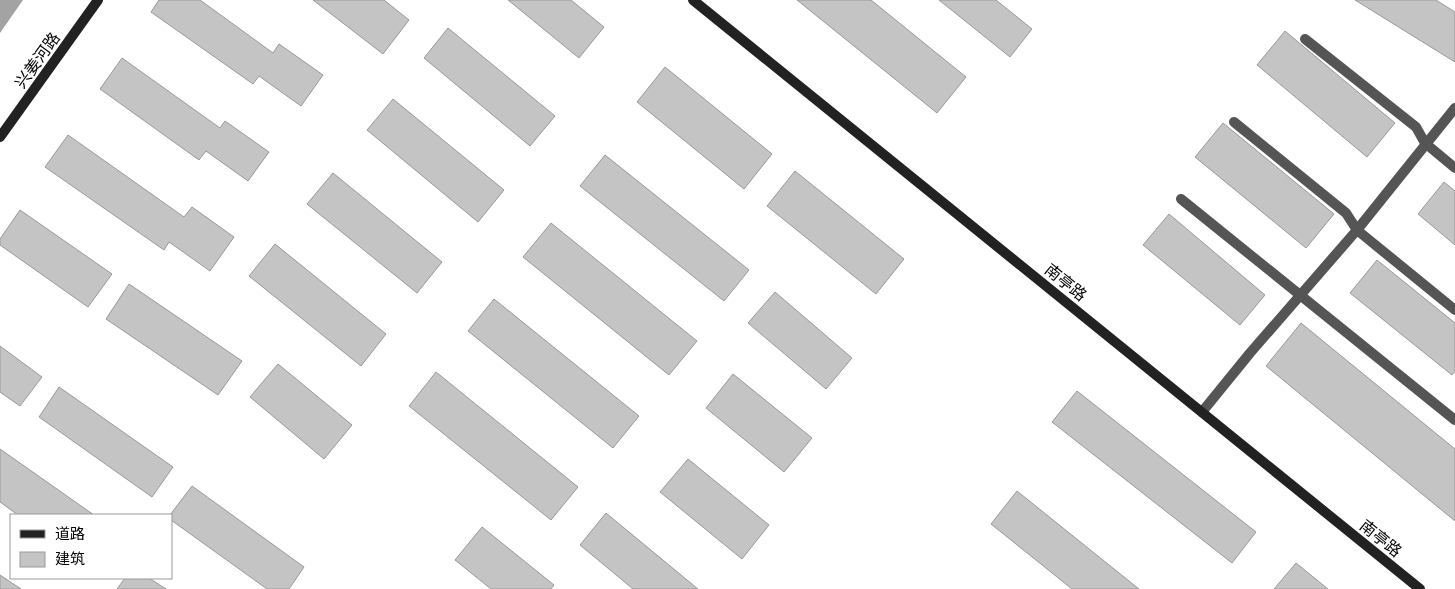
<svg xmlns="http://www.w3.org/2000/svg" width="1455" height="589" viewBox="0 0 1455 589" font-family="'Noto Sans','Noto Sans SC',sans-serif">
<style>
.water{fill:#a3a3a3}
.building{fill:#c4c4c4;stroke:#999}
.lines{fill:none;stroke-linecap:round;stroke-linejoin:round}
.lane{stroke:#555;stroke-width:10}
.street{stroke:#555;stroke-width:10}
.secondary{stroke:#222;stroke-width:10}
.labels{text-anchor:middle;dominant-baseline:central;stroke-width:4;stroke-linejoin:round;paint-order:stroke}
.street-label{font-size:16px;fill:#000;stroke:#fff}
</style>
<rect width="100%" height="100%" fill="#fff"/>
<path class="water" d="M0 0H23L0 33Z"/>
<path class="building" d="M159 0H200L273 53 279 44 323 75 301 106 259 76 253 84 151 12Z
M313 0H384L409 20 383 54Z
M508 0H571L604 27 579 58Z
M797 0H871L966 77 937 113Z
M939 0H996L1032 29 1010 57Z
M1355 0H1436L1455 12V62Z
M448 28 555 116 530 146 424 58Z
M1285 31 1395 123 1367 157 1257 65Z
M122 58 220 128 225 121 269 152 248 181 206 151 199 160 100 89Z
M665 67 772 154 744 189 637 102Z
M393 99 504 190 478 222 367 130Z
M1223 123 1334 214 1306 248 1195 157Z
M68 135 184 217 192 207 234 237 210 271 169 242 164 250 45 167Z
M605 155 749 270 724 301 580 186Z
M795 171 904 259 876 294 767 206Z
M333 173 442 262 417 293 307 204Z
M1444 182 1455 191V245L1418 214Z
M20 210 112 274 88 307 0 245V239Z
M1169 214 1265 295 1240 325 1143 245Z
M551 223 697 341 669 375 523 257Z
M275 244 386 334 361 366 249 276Z
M1377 260 1455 323V371L1452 375 1350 293Z
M129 284 242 361 218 395 106 319Z
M775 292 852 358 826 389 748 323Z
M494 299 639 416 613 448 468 331Z
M1301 323 1455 449V521L1266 366Z
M0 346 42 377 20 406 0 392Z
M278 364 352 425 324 459 250 397Z
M436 372 578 487 551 520 409 406Z
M733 374 812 438 784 472 706 408Z
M59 387 173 467 152 497 39 417Z
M1077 391 1256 532 1232 563 1052 422Z
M0 449 94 515H18L0 502Z
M688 459 769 525 742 559 660 492Z
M192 486 304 567 289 589H267L171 520 170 515Z
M1017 491 1139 589H1072L991 524Z
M606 513 698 589H633L580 545Z
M482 527 554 585 551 589H491L455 560Z
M1296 563 1328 589H1274Z
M0 575 21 589H0Z
M125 578H149L166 589H117Z"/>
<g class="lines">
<path class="lane" d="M1305 39 1416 127 1425 143 1455 168
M1234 122 1346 213 1357 230 1455 310
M1181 199 1455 420"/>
<path class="street" d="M1202 412 1250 353 1357 230 1455 108"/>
<path class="secondary" d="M693 0 1420 589
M0 137 98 0"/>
</g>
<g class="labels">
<g class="street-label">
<text transform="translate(37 60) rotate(-54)">兴姜河路</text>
<text transform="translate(1066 282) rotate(39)">南亭路</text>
<text transform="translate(1381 538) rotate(39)">南亭路</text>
</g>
</g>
<rect x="10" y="514" width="162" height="65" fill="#ffffff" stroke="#999999"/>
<rect x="20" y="530" width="25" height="8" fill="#222222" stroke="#999999"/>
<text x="55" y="539" font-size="15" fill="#000000">道路</text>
<rect x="20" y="552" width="25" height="15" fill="#c4c4c4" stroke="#999999"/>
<text x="55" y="564" font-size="15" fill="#000000">建筑</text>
</svg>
